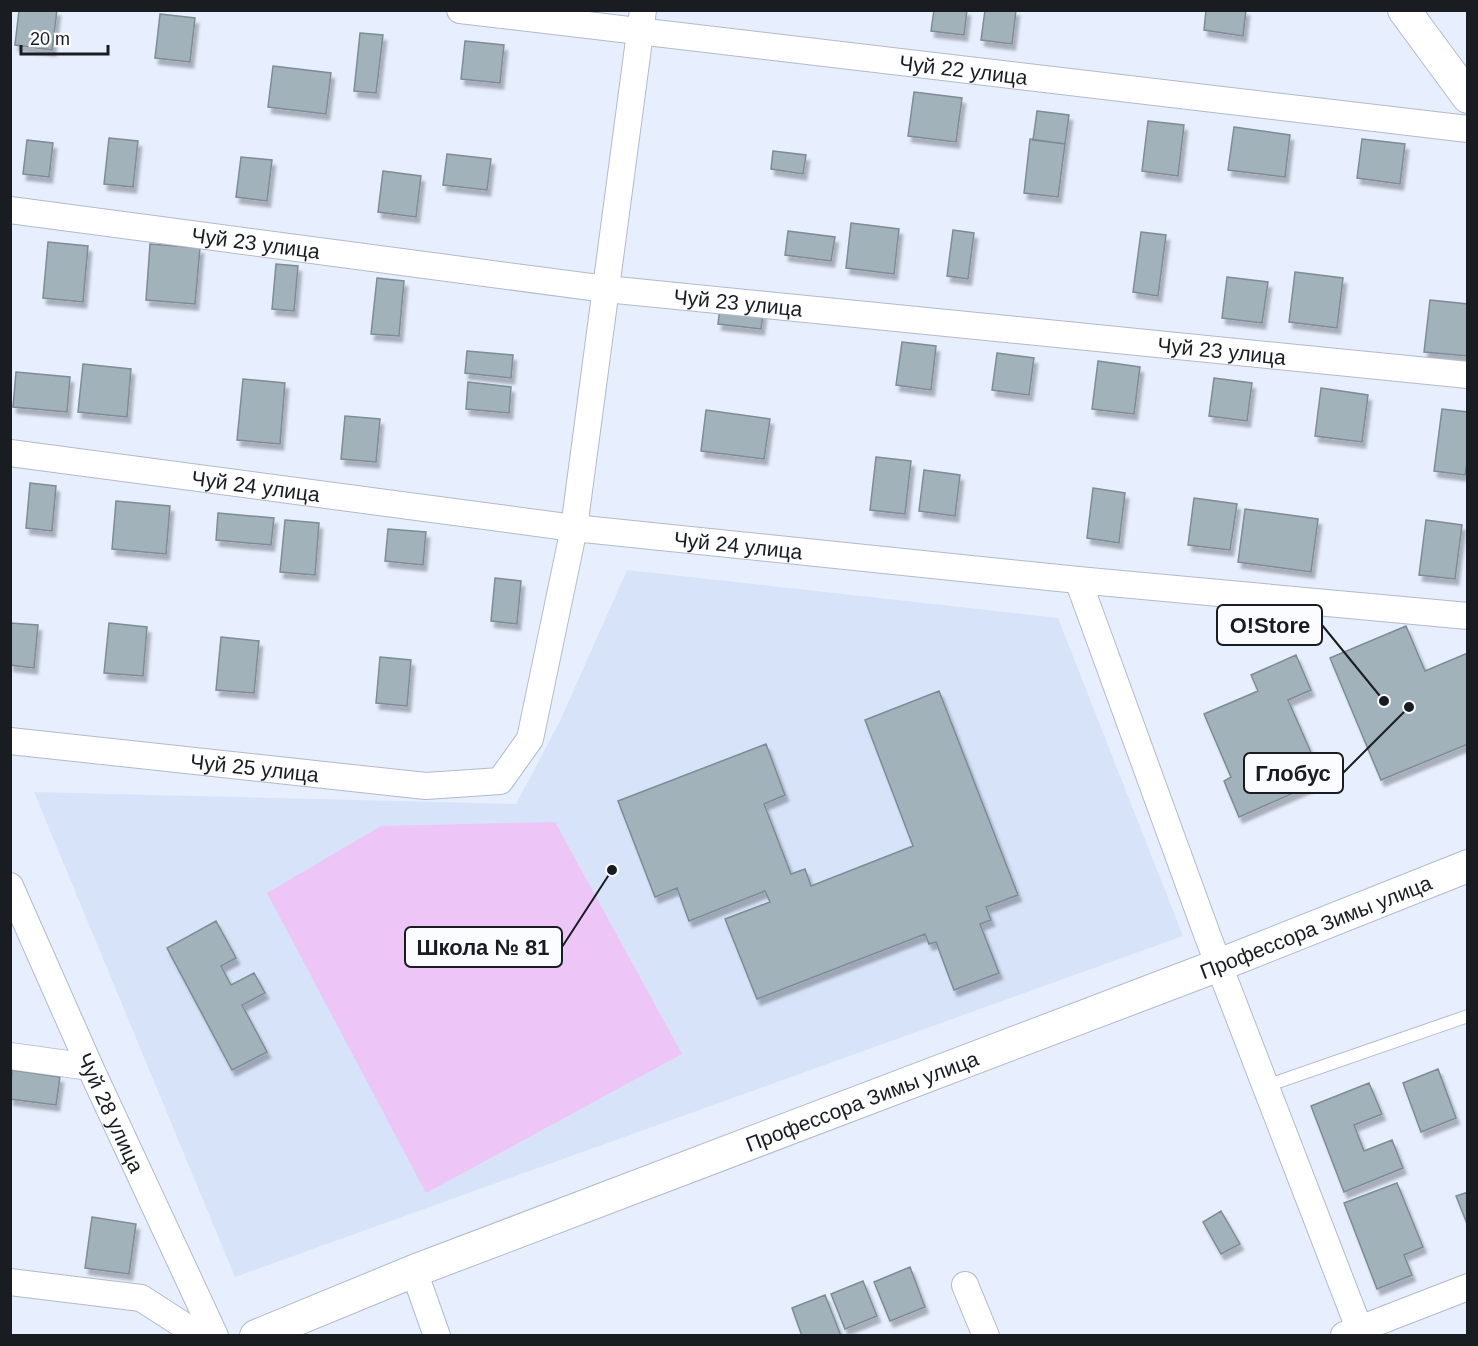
<svg xmlns="http://www.w3.org/2000/svg" width="1478" height="1346" viewBox="0 0 1478 1346" font-family="Arial,sans-serif">
<style>
.built{fill:#d7e3f9}
.green{fill:#eec5f7}
.building{fill:#a2b2bb;stroke:#7d8c95;stroke-width:1.5;filter:url(#shadow)}
.lines{fill:none;stroke-linecap:round;stroke-linejoin:round}
.service-casing{stroke:#b2bac9;stroke-width:14}
.minor-casing{stroke:#b2bac9;stroke-width:28}
.tertiary-casing{stroke:#b2bac9;stroke-width:34}
.service{stroke:#fff;stroke-width:12}
.minor{stroke:#fff;stroke-width:26}
.tertiary{stroke:#fff;stroke-width:32}
.labels{text-anchor:middle;dominant-baseline:central;stroke-width:4.5;stroke-linejoin:round;paint-order:stroke}
.street-label{font-size:21px;fill:#191c21;stroke:#fafcff}
.leader{fill:none;stroke:#191c21;stroke-width:2}
.callout-dot{fill:#191c21;stroke:#fafcff;stroke-width:2}
.callout{fill:#fafcff;stroke:#191c21;stroke-width:2}
.callout-label{font-size:22px;text-anchor:middle;font-weight:bold;fill:#191c21}
</style>
<defs>
<filter id="shadow"><feDropShadow dx="3.5" dy="6" stdDeviation="1.5" flood-color="#0004"/></filter>
</defs>
<rect width="100%" height="100%" fill="#e7effe"/>
<path class="built" d="M627 570 1058 618 1183 936 235 1277 34 792 516 804 560 721Z"/>
<path class="green" d="M555 822 682 1054 426 1193 267 893 381 826Z"/>
<path class="building" d="M19 10H57L52 50 15 45Z
M934 10H967L964 35 931 31Z
M985 10H1016L1012 44 981 40Z
M1206 10H1246L1243 36 1204 30Z
M160 14 195 18 190 62 155 58Z
M360 33 383 35 376 93 354 91Z
M465 41 504 45 500 83 461 79Z
M273 66 331 73 326 114 268 107Z
M914 92 962 98 956 142 908 136Z
M1037 111 1069 115 1065 144 1033 140Z
M1148 121 1184 125 1178 176 1142 171Z
M1234 127 1290 135 1285 177 1228 170Z
M109 138 138 141 133 187 104 184Z
M1030 139 1065 144 1058 197 1024 193Z
M1362 139 1405 144 1400 184 1357 178Z
M27 140 53 143 49 177 23 174Z
M773 151 806 155 803 174 771 169Z
M447 154 491 159 487 190 443 185Z
M241 157 272 160 267 201 236 197Z
M383 171 421 176 416 217 378 212Z
M851 223 899 229 894 274 846 268Z
M953 230 974 233 968 279 947 276Z
M788 231 835 237 831 261 785 255Z
M1141 232 1166 235 1158 296 1133 292Z
M48 242 88 246 83 302 43 298Z
M150 244 200 248 195 304 146 300Z
M276 264 298 266 294 311 272 309Z
M1295 272 1343 278 1337 328 1289 322Z
M1227 277 1268 282 1262 323 1222 318Z
M377 278 404 281 399 336 371 334Z
M1430 300 1468 304V356L1424 352Z
M720 307 763 313 761 329 718 324Z
M902 342 936 346 931 390 896 385Z
M467 351 513 355 511 378 465 373Z
M997 353 1034 358 1029 395 992 390Z
M1098 361 1140 367 1134 414 1092 409Z
M83 364 131 369 127 417 78 412Z
M16 372 70 377 67 412 13 407Z
M1214 378 1252 383 1247 421 1209 416Z
M243 379 285 383 280 444 237 440Z
M468 382 511 387 509 413 466 409Z
M1321 388 1368 395 1362 442 1315 436Z
M1442 409 1468 412V455L1465 475 1434 471Z
M706 410 770 419 764 459 701 451Z
M345 416 380 419 376 462 341 459Z
M876 457 911 461 905 514 870 510Z
M924 470 960 475 955 516 919 511Z
M30 483 56 486 52 531 26 528Z
M1093 488 1125 493 1119 543 1087 538Z
M1194 498 1237 504 1230 550 1188 545Z
M116 501 170 506 166 554 112 549Z
M1245 509 1318 519 1311 572 1238 562Z
M218 513 274 518 271 545 216 540Z
M285 520 319 523 315 575 280 572Z
M1426 520 1462 525 1455 579 1419 575Z
M388 529 426 532 423 565 385 561Z
M495 578 521 581 517 624 491 621Z
M10 623 38 625 34 668 10 665Z
M109 623 147 627 143 676 104 673Z
M1406 626 1425 671 1468 653V744L1381 780 1330 658Z
M221 637 259 641 254 693 216 690Z
M1296 655 1311 690 1288 700 1323 780 1239 817 1224 781 1231 777 1204 714 1258 691 1251 675Z
M380 657 411 660 407 706 376 703Z
M939 691 1018 895 986 907 991 920 980 924 999 973 954 990 936 942 929 944 925 934 757 999 725 919 770 902 765 891 689 921 677 888 655 897 618 801 766 744 785 795 764 804 791 874 805 869 811 886 913 846 865 720Z
M216 921 236 958 221 966 231 985 254 973 265 993 242 1005 267 1052 232 1070 167 948Z
M1438 1069 1456 1118 1421 1132 1403 1083Z
M12 1070 60 1077 56 1105 10 1099Z
M1369 1083 1382 1114 1354 1125 1364 1151 1392 1140 1403 1168 1344 1192 1311 1106Z
M1397 1183 1423 1247 1404 1255 1412 1275 1377 1289 1344 1203Z
M1468 1192V1226L1456 1196Z
M1221 1211 1240 1244 1221 1254 1203 1222Z
M92 1217 136 1224 129 1274 85 1268Z
M910 1267 925 1307 890 1321 874 1282Z
M863 1281 877 1316 845 1329 831 1294Z
M825 1295 841 1336H802L792 1308Z"/>
<g class="lines">
<defs>
<path id="service" d="M1266 1086 1468 1016"/>
<g id="minor">
<path id="s1" d="M460 10 1468 129"/>
<path id="s2" d="M10 210 606 289 1468 375"/>
<path id="s3" d="M10 453 574 528 1078 580 1468 616"/>
<path d="M1078 580 1208 937 1362 1336"/>
<path id="s4" d="M10 741 426 786 500 781 530 739 574 528 643 10"/>
<path id="s5" d="M10 886 90 1067 215 1336"/>
<path d="M10 1056 90 1067"/>
<path d="M414 1271 437 1336"/>
<path d="M10 1282 141 1298 200 1336"/>
<path d="M965 1285 986 1336"/>
<path d="M1344 1335 1468 1287"/>
</g>
<g id="tertiary">
<path d="M1404 10 1468 97"/>
<path id="s6" d="M256 1336 414 1271 1219 965 1468 866"/>
</g>
</defs>
<use href="#service" class="service-casing"/>
<use href="#minor" class="minor-casing"/>
<use href="#tertiary" class="tertiary-casing"/>
<use href="#service" class="service"/>
<use href="#minor" class="minor"/>
<use href="#tertiary" class="tertiary"/>
</g>
<g class="labels">
<g class="street-label">
<text stroke="none"><textPath href="#s1" startOffset="507">Чуй 22 улица</textPath></text>
<text stroke="none"><textPath href="#s2" startOffset="248">Чуй 23 улица</textPath></text>
<text stroke="none"><textPath href="#s2" startOffset="734">Чуй 23 улица</textPath></text>
<text stroke="none"><textPath href="#s2" startOffset="1220">Чуй 23 улица</textPath></text>
<text stroke="none"><textPath href="#s3" startOffset="248">Чуй 24 улица</textPath></text>
<text stroke="none"><textPath href="#s3" startOffset="734">Чуй 24 улица</textPath></text>
<text stroke="none"><textPath href="#s4" startOffset="246">Чуй 25 улица</textPath></text>
<text stroke="none"><textPath href="#s6" startOffset="1136">Профессора Зимы улица</textPath></text>
<text stroke="none"><textPath href="#s6" startOffset="650">Профессора Зимы улица</textPath></text>
<text stroke="none"><textPath href="#s5" startOffset="248">Чуй 28 улица</textPath></text>
</g>
</g>
<path class="leader" d="M1384 701L1322 625M1409 707L1343 773M612 870L562 947"/>
<g class="callout-dot">
<circle cx="1384" cy="701" r="6"/>
<circle cx="1409" cy="707" r="6"/>
<circle cx="612" cy="870" r="6"/>
</g>
<g class="callout">
<rect x="1217" y="605" width="105" height="40" rx="6"/>
<rect x="1244" y="753" width="99" height="40" rx="6"/>
<rect x="405" y="927" width="157" height="40" rx="6"/>
</g>
<g class="callout-label">
<text x="1270" y="633">O!Store</text>
<text x="1293" y="781">Глобус</text>
<text x="483" y="955">Школа № 81</text>
</g>
<rect width="1478" height="1346" fill="none" stroke="#191c21" stroke-width="24"/>
<path d="M21 45v9h87v-9" fill="none" stroke="#191c21" stroke-width="3"/>
<text x="30" y="45" font-size="18" fill="#191c21" stroke="#fafcff" stroke-width="4.5" paint-order="stroke">20 m</text>
</svg>
